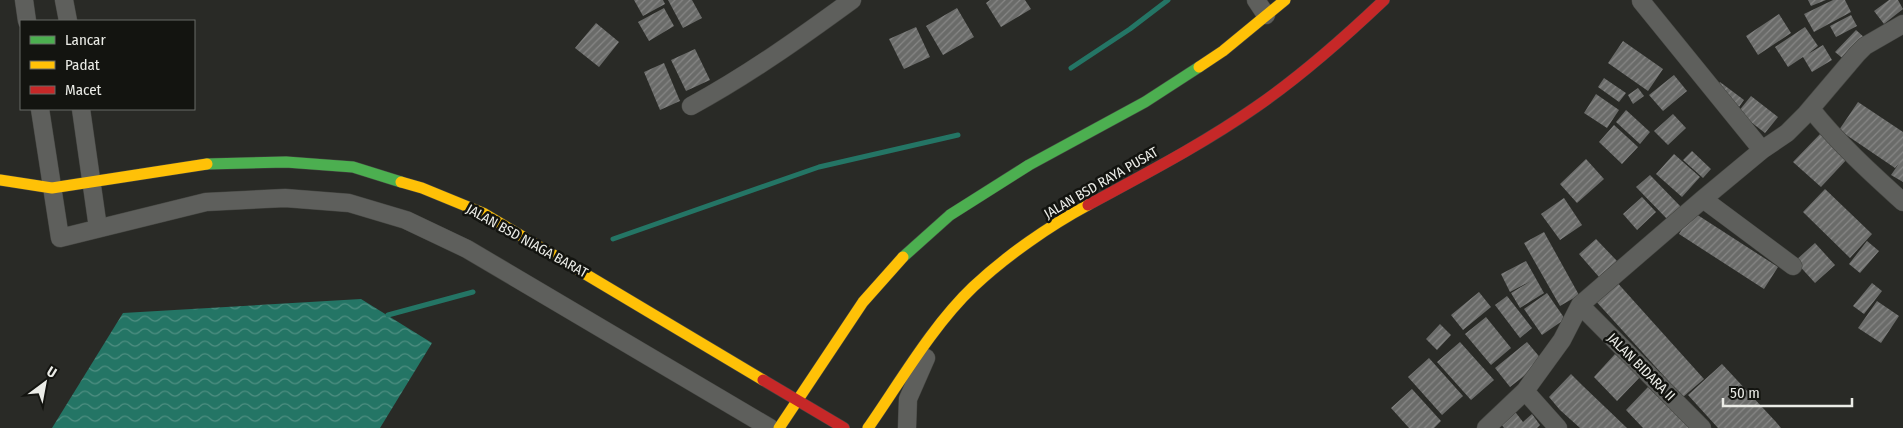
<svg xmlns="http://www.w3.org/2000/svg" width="1903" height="428" viewBox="0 0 1903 428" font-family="'Fira Sans Condensed',sans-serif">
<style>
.water{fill:url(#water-waves)}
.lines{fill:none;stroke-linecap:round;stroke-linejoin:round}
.stream{stroke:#247565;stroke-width:5}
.building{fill:url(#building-hatch)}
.street-casing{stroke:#454642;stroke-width:19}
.fast-casing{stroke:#454642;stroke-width:12}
.slow-casing{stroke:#454642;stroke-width:12}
.jam-casing{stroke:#454642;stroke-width:12}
.street{stroke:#5e5f5c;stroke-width:18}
.fast{stroke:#4caf50;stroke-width:11}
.slow{stroke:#ffc107;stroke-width:11}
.jam{stroke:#c62828;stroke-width:11}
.labels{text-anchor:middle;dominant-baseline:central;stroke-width:5;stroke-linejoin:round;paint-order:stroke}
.street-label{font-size:14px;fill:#ebece7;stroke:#131410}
</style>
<defs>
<pattern id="water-waves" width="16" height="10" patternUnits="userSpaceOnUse" patternTransform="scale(1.25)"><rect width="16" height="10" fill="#247565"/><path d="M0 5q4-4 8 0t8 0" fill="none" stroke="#4f8f82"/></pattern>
<pattern id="building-hatch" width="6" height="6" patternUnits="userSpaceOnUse" patternTransform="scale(1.25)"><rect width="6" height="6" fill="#6a6b69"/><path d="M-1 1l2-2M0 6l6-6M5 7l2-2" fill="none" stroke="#878786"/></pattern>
</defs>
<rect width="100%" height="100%" fill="#292a26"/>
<path class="water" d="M361 299 432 343 380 428H52L123 313Z"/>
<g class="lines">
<path class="stream" d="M1071 68 1130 29 1168 0
M613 239 819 167 958 135
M388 315 473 292"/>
</g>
<path class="building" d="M634 0H663L665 4 643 16Z
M668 0H692L702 18 683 28Z
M990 0H1025L1031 9 1001 27 986 3Z
M1808 0H1826L1811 6Z
M1833 0H1845L1851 12 1814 32 1804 14Z
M1889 0H1898L1903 9 1884 24 1874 11Z
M664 8 674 26 649 41 638 22Z
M957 8 974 37 943 55 926 26Z
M1779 14 1791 33 1758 55 1746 36Z
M1851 15 1857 26 1836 37 1830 26Z
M596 23 619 42 599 67 575 48Z
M916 27 930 57 904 69 889 39Z
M1805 27 1818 46 1808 54 1823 45 1832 60 1812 72 1803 57 1788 67 1775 47Z
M1856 30 1866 39 1846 61 1835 52Z
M1623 41 1663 69 1648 91 1608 63Z
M695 49 710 80 686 91 671 60Z
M664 63 680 101 660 110 644 72Z
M1674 75 1687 91 1663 111 1649 95Z
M1604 78 1626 93 1619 102 1598 87Z
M1720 82 1744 100 1739 107 1714 89Z
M1638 88 1644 96 1633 104 1628 95Z
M1596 94 1619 110 1607 128 1584 113Z
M1751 96 1778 117 1765 133 1738 112Z
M1858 102 1903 132V182L1891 175 1900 162 1895 168 1839 130Z
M1626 110 1650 132 1640 144 1616 122Z
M1673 114 1686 128 1668 145 1654 131Z
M1614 125 1638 147 1622 164 1599 142Z
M1822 132 1849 157 1821 187 1793 162Z
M1692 151 1711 169 1703 178 1683 160Z
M1674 154 1700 177 1682 197 1656 174Z
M1586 159 1604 179 1577 203 1560 184Z
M1650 175 1682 208 1669 221 1636 187Z
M1825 189 1872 234 1850 258 1803 212Z
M1642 197 1656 212 1637 230 1623 214Z
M1564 198 1582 225 1560 240 1541 214Z
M1693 212 1778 267 1764 289 1679 234Z
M1544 232 1579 295 1560 306 1524 243Z
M1596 239 1617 261 1599 277 1579 254Z
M1867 241 1879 251 1860 273 1849 264Z
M1815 243 1835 265 1815 283 1795 261Z
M1526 261 1544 293 1520 308 1511 293 1531 281 1510 292 1501 274Z
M1614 279 1704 379 1683 397 1593 298Z
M1872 283 1882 291 1864 314 1853 306Z
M1479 292 1491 307 1463 330 1451 315Z
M1547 293 1565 319 1542 335 1524 309Z
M1507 296 1532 328 1520 338 1495 305Z
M1877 301 1899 316 1881 343 1858 328Z
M1486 317 1511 348 1491 365 1465 334Z
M1440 324 1451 335 1437 350 1426 339Z
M1460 342 1494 380 1471 400 1437 362Z
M1527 342 1543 361 1510 387 1495 368Z
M1615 354 1640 377 1617 401 1594 377Z
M1429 358 1463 396 1442 415 1408 377Z
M1722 364 1776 422 1781 428H1718L1688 395Z
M1571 374 1583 386 1627 428H1580L1560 410 1549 397Z
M1648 387 1691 428H1643L1626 410Z
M1412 389 1441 421 1434 428H1409L1391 408Z
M1513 409 1523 422 1532 414 1540 425 1537 428H1504L1498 420Z"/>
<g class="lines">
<defs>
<path id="street" d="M24 0 27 21
M64 0 68 21
M1256 0 1266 15
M1641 1 1762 150
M691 106C748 75 800 38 852 0
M40 109 60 238 206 202 285 198 349 203 406 220 467 249 770 428
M81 109 98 228
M1811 109C1838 143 1871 173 1903 202
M1703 199 1793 266
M1580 305 1702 428
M1525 391 1558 428
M907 428 908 399 926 358
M1486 428 1525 391 1562 340 1580 305 1703 199 1762 150 1787 133 1806 114 1857 54 1865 46 1903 24"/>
<path id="fast" d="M207 164 286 162 353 167 401 182
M903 257 950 215 1029 165 1145 102 1199 67"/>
<path id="slow" d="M1199 67 1223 51 1285 0
M0 180 52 188 207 164
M401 182 422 188 483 213 763 380
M779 428 863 302 903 257
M868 428C900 382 933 325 973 287 1006 256 1049 226 1088 205"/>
<path id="jam" d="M1088 205C1145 174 1203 144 1256 107 1301 76 1344 38 1384 0
M763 380 844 428"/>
</defs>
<use href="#street" class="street-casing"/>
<use href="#fast" class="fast-casing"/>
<use href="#slow" class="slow-casing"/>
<use href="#jam" class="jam-casing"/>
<use href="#street" class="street"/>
<use href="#fast" class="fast"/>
<use href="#slow" class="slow"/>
<use href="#jam" class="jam"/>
</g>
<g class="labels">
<g class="street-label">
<text transform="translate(1101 183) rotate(-30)">JALAN BSD RAYA PUSAT</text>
<text transform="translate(527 241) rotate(29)">JALAN BSD NIAGA BARAT</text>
<text transform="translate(1641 367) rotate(45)">JALAN BIDARA II</text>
</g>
</g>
<rect x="20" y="20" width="175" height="90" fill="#131410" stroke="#696a66"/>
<rect x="30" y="36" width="25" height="8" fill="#4caf50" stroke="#696a66"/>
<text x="65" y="45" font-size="15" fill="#ebece7">Lancar</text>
<rect x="30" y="61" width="25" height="8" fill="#ffc107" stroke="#696a66"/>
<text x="65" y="70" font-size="15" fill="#ebece7">Padat</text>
<rect x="30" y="86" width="25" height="8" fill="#c62828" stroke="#696a66"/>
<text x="65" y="95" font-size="15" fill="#ebece7">Macet</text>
<g transform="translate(45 383) rotate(32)" stroke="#131410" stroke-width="4" paint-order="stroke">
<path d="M0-4L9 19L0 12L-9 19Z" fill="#ebece7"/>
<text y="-8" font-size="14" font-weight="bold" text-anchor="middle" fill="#ebece7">U</text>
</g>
<path d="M1723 398v8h129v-8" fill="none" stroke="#ebece7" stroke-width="2.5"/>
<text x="1730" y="398" font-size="15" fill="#ebece7" stroke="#131410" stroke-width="4" paint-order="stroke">50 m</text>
</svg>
